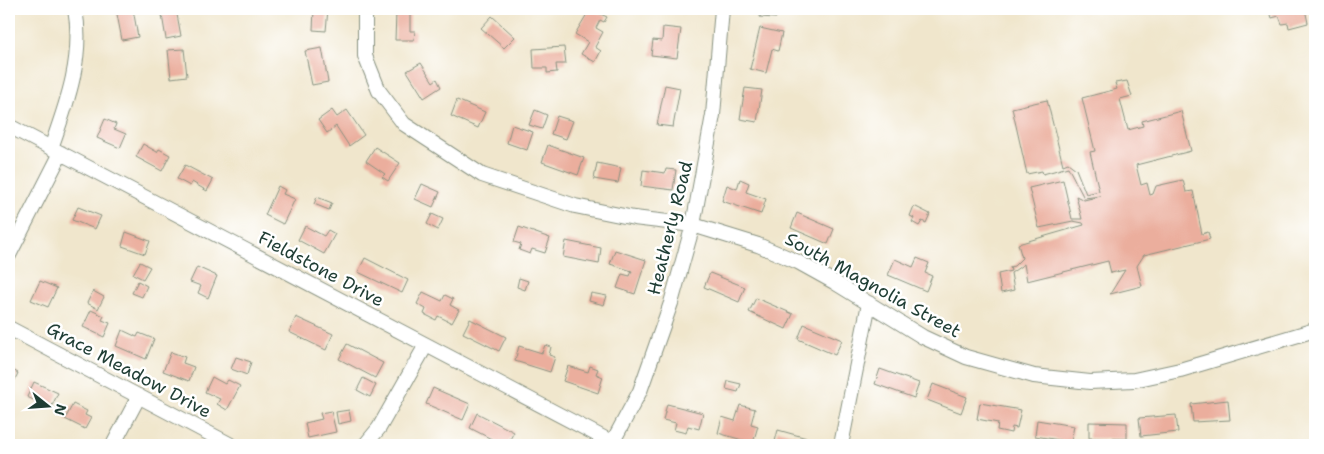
<svg xmlns="http://www.w3.org/2000/svg" width="1324" height="454" viewBox="0 0 1324 454" font-family="'Shantell Sans',sans-serif">
<style>
.building{fill:#ebae9d}
.lines{fill:none;stroke-linecap:round;stroke-linejoin:round}
.minor-casing{stroke:#889280;stroke-width:16}
.minor{stroke:#fff;stroke-width:14}
.labels{text-anchor:middle;dominant-baseline:central;stroke-width:5;stroke-linejoin:round;paint-order:stroke}
.street-label{font-size:18px;fill:#1f3d34;stroke:#fff}
</style>
<rect width="100%" height="100%" fill="#fff"/>
<filter id="ink" filterUnits="userSpaceOnUse"><feTurbulence type="fractalNoise" baseFrequency=".02" numOctaves="2"/><feDisplacementMap in="SourceGraphic" scale="10" xChannelSelector="R" yChannelSelector="G"/><feConvolveMatrix kernelMatrix="1 2 1 2 8 2 1 2 1" color-interpolation-filters="sRGB"/></filter>
<filter id="wash" filterUnits="userSpaceOnUse"><feTurbulence type="fractalNoise" baseFrequency=".0096" numOctaves="4" result="noise"/><feDisplacementMap in="SourceGraphic" scale="20" xChannelSelector="R" yChannelSelector="G"/><feGaussianBlur stdDeviation="1.12" result="paint"/><feColorMatrix in="noise" values="0 0 0 0 0 0 0 0 0 0 0 0 0 0 0 0 0 1.4 0 .05"/><feComposite in="paint" operator="in"/></filter>
<g filter="url(#wash)">
<rect width="100%" height="100%" fill="#f0e6cc"/>
<g id="blocks">
<path class="building" d="M116 9H133L138 37 122 40Z
M161 9H176L181 36 166 39Z
M314 9H328L326 31 313 30Z
M590 9 607 17 604 22 600 20 596 28 603 32 595 47 601 51 595 62 581 54 588 42 575 34Z
M761 9H777L776 18 760 17Z
M1269 9H1305L1308 23 1289 28 1288 23 1282 24 1279 16 1272 18Z
M396 13H410V31H415L414 40H395Z
M492 16 515 37 504 48 481 28Z
M663 27 681 29 677 58 651 55 653 40 662 41Z
M760 28 782 33 778 51 772 49 766 73 750 69Z
M564 47 566 64H556L557 72 547 73V68H534L533 49Z
M322 48 328 82 312 85 305 51Z
M184 49 187 76 171 78 168 50Z
M421 63 433 82 437 79 441 87 424 98 407 71Z
M1127 81 1132 96 1120 99 1128 130 1143 126 1142 121 1181 111 1191 151 1136 165 1141 185 1147 183 1150 195 1153 194 1156 186 1183 180 1186 192 1193 191 1202 234 1208 232 1210 239 1144 255 1137 266 1142 286 1110 294 1125 270 1111 273 1108 261 1027 281 1024 264 1011 273 1014 290 1001 293 998 274 1011 271 1010 267 1014 266 1022 258 1018 244 1084 225 1083 223 1073 221 1039 228 1029 188 1063 180 1072 219H1082L1076 196 1084 200 1101 196 1084 198 1068 167 1043 174 1042 171 1027 174 1012 108 1047 100 1063 165 1068 163 1076 169 1086 194 1099 191 1090 152 1095 151 1082 98 1117 89 1115 83Z
M665 85 680 88 673 127 657 125Z
M745 88 762 90 757 122 740 119Z
M457 100 485 112 478 128 451 116Z
M332 110 337 117 347 110 364 135 349 146 336 126 327 133 318 120Z
M535 110 547 115 542 129 529 125Z
M557 116 573 121 566 139 551 134Z
M105 119 116 124 114 129 126 134 120 148 97 138Z
M512 125 533 132 527 150 507 143Z
M143 144 157 152 159 149 170 155 162 171 136 157Z
M548 145 584 158 578 175 542 162Z
M375 147 400 163 388 181 382 177 385 174 366 161Z
M597 163 621 168 618 183 594 179Z
M185 165 213 180 207 191 192 182 190 186 177 179Z
M666 169 676 170 673 190 641 186 643 170 665 173Z
M740 179 749 183 746 192 766 199 761 214 722 201 727 185 737 189Z
M422 184 440 192 433 207 415 199Z
M278 186 285 190 283 194 295 199 283 224 265 215Z
M317 197 332 203 329 210 314 204Z
M914 206 930 214 926 223 922 221 919 226 912 222 914 218 910 216Z
M78 207 101 216 95 229 72 220Z
M797 213 834 229 828 244 791 228Z
M432 214 443 219 438 230 427 224Z
M305 226 324 236 328 230 335 234 324 254 298 240Z
M519 227 550 238 545 253 532 249 530 254 519 250 521 244 514 242Z
M126 232 150 241 145 254 122 246Z
M566 241 601 248 599 264 563 257Z
M615 250 646 260 635 294 617 288 622 274 630 276 632 271 610 264Z
M365 258 408 280 402 293 358 272Z
M917 258 929 263 925 273 932 276 926 291 888 275 895 259 913 267Z
M140 262 150 267 143 279 133 274Z
M197 267 217 276 208 298 198 293 201 286 190 282Z
M710 273 745 287 739 302 704 287Z
M519 278 528 281 525 290 517 287Z
M40 281 57 288 48 307 31 300Z
M138 281 147 286 142 297 132 293Z
M93 291 104 297 98 309 87 303Z
M423 292 442 301 445 295 453 299 450 305 459 310 452 323 438 316 436 320 424 314 426 309 417 304Z
M591 293 607 296 604 305 589 301Z
M756 298 793 314 786 329 749 312Z
M91 310 104 316 102 320 110 323 104 337 83 327Z
M296 317 333 334 326 350 289 332Z
M470 319 506 337 499 351 463 333Z
M804 324 842 340 835 355 798 339Z
M122 330 137 337 139 333 154 339 146 359 116 346Z
M347 344 383 363 375 378 339 359Z
M545 345 551 347 549 355 555 357 550 372 515 361 519 346 542 353Z
M171 352 185 357 183 363 194 367 189 381 163 371Z
M236 357 251 362 247 375 231 369Z
M568 366 588 372 590 366 598 369 596 374 603 377 598 393 563 381Z
M9 368 18 373 11 388 9 387Z
M880 369 919 383 914 398 875 384Z
M212 377 225 384 228 380 240 386 227 410 217 404 220 399 205 392Z
M363 378 376 385 370 397 357 390Z
M728 381 741 384 738 392 726 389Z
M34 382 58 393 51 408 27 397Z
M933 384 967 397 961 413 927 400Z
M433 388 470 404 463 420 426 404Z
M1228 400 1230 420 1193 422 1191 404Z
M980 403 1021 410 1017 428 1012 427 1011 433 997 430 998 423 977 419Z
M73 404 87 411 85 415 91 418 85 429 65 419Z
M667 404 703 413 699 429 688 426 686 433 674 430 676 423 663 420Z
M740 405 755 409 751 424 758 426 753 443 718 433 722 417 735 421Z
M349 410 351 421 338 424 336 412Z
M331 411 336 432 308 438 305 423 322 419 320 413Z
M477 413 514 432 507 445H503L470 428Z
M1176 415 1178 432 1141 436 1139 418Z
M1037 420 1074 426 1071 442 1035 436Z
M1089 422 1127 423V439L1089 438Z
M778 430 814 440 813 445H774Z"/>
</g>
</g>
<g filter="url(#ink)">
<use href="#blocks" fill-opacity="0" stroke="#889280" stroke-width="1"/>
<g class="lines">
<defs>
<path id="minor" d="M365 9V56L379 91 404 124 482 175 575 206 634 218 693 225 758 245 798 262 834 282 923 337 966 357 1034 376 1090 382 1134 380 1180 370 1315 330
M9 126 617 445
M51 148C67 103 84 57 75 9
M9 255 61 153
M9 328 231 445
M113 445 139 396
M365 445 379 428 426 345
M611 445 640 391 671 303 693 225 713 115 722 9
M841 445 869 303"/>
</defs>
<use href="#minor" class="minor-casing"/>
<use href="#minor" class="minor"/>
</g>
</g>
<g class="labels">
<g class="street-label">
<text transform="translate(670 228) rotate(-76)">Heatherly Road</text>
<text transform="translate(321 269) rotate(28)">Fieldstone Drive</text>
<text transform="translate(873 285) rotate(29)">South Magnolia Street</text>
<text transform="translate(129 370) rotate(28)">Grace Meadow Drive</text>
</g>
</g>
<rect width="1324" height="454" fill="none" stroke="#fff" stroke-width="30"/>
<g transform="translate(48 406) rotate(107)" stroke="#ffffff" stroke-width="4" paint-order="stroke">
<path d="M0-4L9 19L0 12L-9 19Z" fill="#1f3d34"/>
<text y="-8" font-size="14" font-weight="bold" text-anchor="middle" fill="#1f3d34">N</text>
</g>
</svg>
